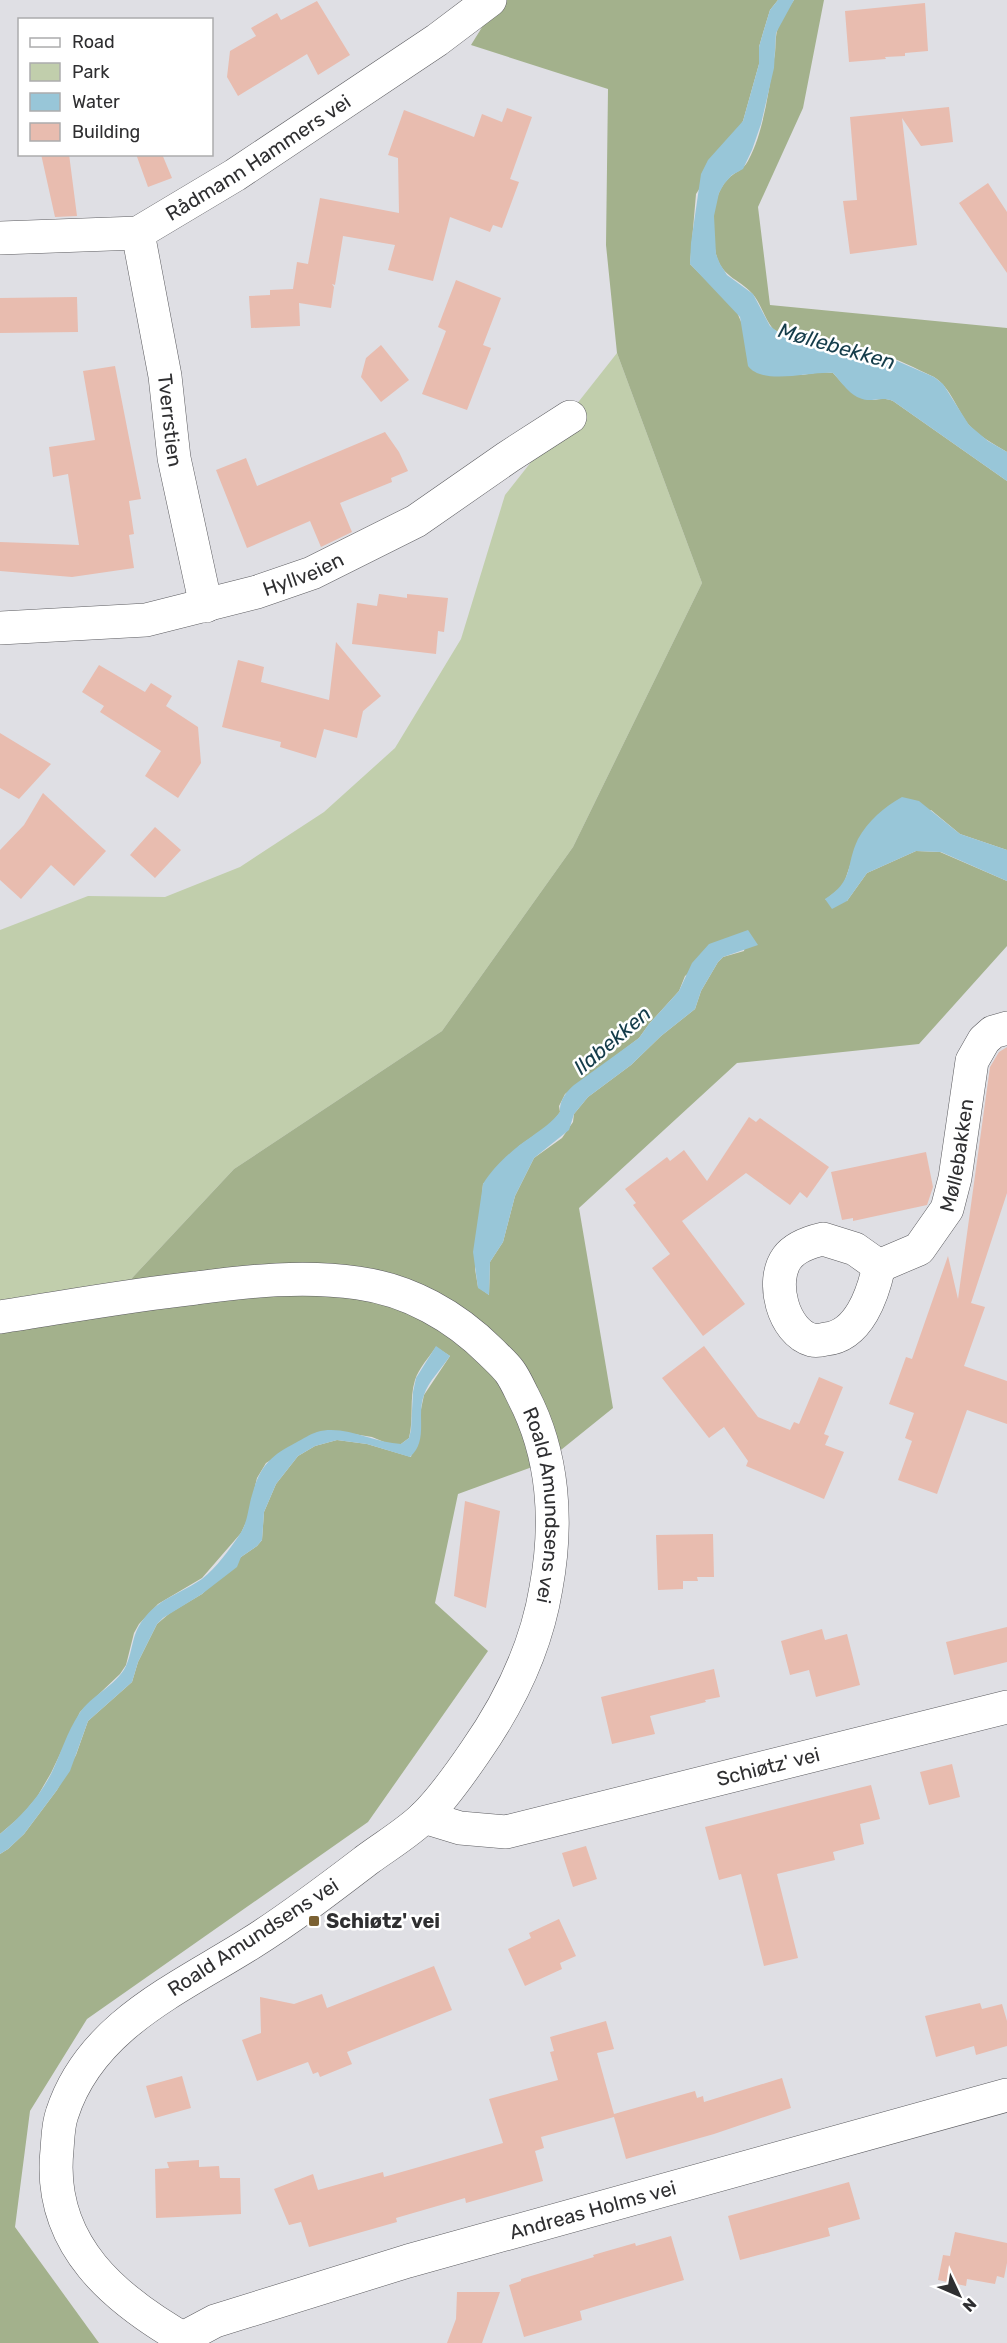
<svg xmlns="http://www.w3.org/2000/svg" width="1007" height="2343" viewBox="0 0 1007 2343" font-family="Rubik,sans-serif">
<style>
.green{fill:#c1ceac}
.forest{fill:#a3b18c;fill-rule:evenodd}
.water{fill:#98c6d8}
.building{fill:#e8bcaf}
.lines{fill:none;stroke-linecap:round;stroke-linejoin:round}
.minor-casing{stroke:#5c5c60;stroke-width:34}
.minor{stroke:#fff;stroke-width:33}
.poi-dot{fill:#7b6133;stroke:#fff;stroke-width:2}
.labels{text-anchor:middle;dominant-baseline:central;stroke-width:5;stroke-linejoin:round;paint-order:stroke}
.street-label{font-size:20px;fill:#2f2f31;stroke:#fff}
.poi-label{font-size:20px;font-weight:bold;fill:#2f2f31;stroke:#fff;text-anchor:start}
.water-label{font-size:21px;font-style:italic;fill:#143c4a;stroke:#fff}
</style>
<rect width="100%" height="100%" fill="#dfdfe4"/>
<path class="green" d="M617 353 702 583 573 847 442 1031 234 1169 119 1292 0 1309V930L88 896 165 897 240 867 324 812 395 748 461 639 505 495Z"/>
<path class="forest" d="M499 0H778L770 10 763 33 759 47V64L743 121 696 194 690 264 736 310 742 324 802 375 821 372 833 373C844 385 856 400 873 400 881 399 886 398 893 401L1007 481V850L960 834 931 810 859 839 843 886 825 900 847 901 867 873 916 851 940 852 1007 881V946L919 1044 737 1063 579 1208 613 1408 546 1462 458 1494 435 1603 488 1651 368 1822 87 2019 30 2111 15 2227 99 2343H0V1854L8 1849 24 1834 57 1790 76 1755 88 1721 132 1682 138 1662 157 1624 170 1613 202 1594 241 1557 257 1546 262 1540 264 1512 276 1484 298 1456 315 1446 337 1440 367 1444 411 1457 424 1395 450 1356 436 1347C429 1357 419 1368 415 1380 409 1399 414 1419 409 1438L401 1444H389L372 1437 341 1432H318L266 1463 257 1478 247 1520 241 1533 202 1578 158 1604 139 1624 134 1633 126 1665 120 1674 80 1712 51 1773 37 1797 21 1816 0 1834V1309L119 1292 234 1169 442 1031 573 847 702 583 617 353 606 245 608 89 471 45ZM748 931 744 951 723 957 718 962 701 991 695 1009 661 1036 631 1065 588 1097 574 1114 573 1122 562 1138 534 1158 515 1196 503 1242 490 1262 489 1295 478 1287 475 1269 483 1184 519 1146 552 1123 560 1112 559 1106 565 1094 639 1038 649 1024 679 991 685 976 735 936Z
M794 0H824L803 108 758 207 770 305 1007 328V452C994 444 978 436 968 424 957 409 950 387 934 377 916 369 896 357 877 354 870 353 864 355 858 354 834 353 816 345 797 330L778 332 773 329C765 319 762 307 755 297 742 279 722 279 716 254 711 232 711 196 728 179 734 172 743 171 748 161 764 131 768 93 774 59 776 52 775 44 776 37 777 24 787 10 794 0Z"/>
<path class="water" d="M778 0H794L776 33 774 68 761 124 752 150 743 169 732 175 724 184 719 193 714 216 716 254 720 264 727 275 753 294 770 326 778 332 797 330 817 346 825 348 857 354H875L888 357 934 377 943 384 969 425 988 441 1007 452V481L893 401C884 397 877 400 868 400 852 399 843 384 833 373 811 371 763 386 748 366L740 317 690 264 691 243 701 174 708 160 743 121 759 64V47L763 33 770 10Z
M902 797 919 801 960 834 1007 850V881L941 852 916 851 867 873 847 901 832 909 825 899C855 880 845 866 858 839 868 821 884 807 902 797Z
M748 930 758 945 723 957 718 962 701 991 695 1009 661 1036 631 1065 588 1097 574 1114 569 1130 534 1158 515 1196 503 1242 490 1262 489 1295 478 1288 473 1252 483 1184C494 1166 513 1149 531 1137 542 1129 551 1123 560 1112 559 1101 566 1092 574 1085L639 1038 649 1024 679 991 692 963 709 944Z
M436 1346 450 1356C442 1368 428 1382 424 1395 416 1416 429 1440 410 1457L367 1444 337 1440 315 1446 298 1456 276 1484 264 1512 262 1540 257 1546 241 1557 237 1567 202 1594 163 1618 157 1624 138 1662 132 1682 88 1721 70 1771 57 1790 24 1834 8 1849 0 1854V1834C21 1817 40 1796 52 1772 61 1753 67 1732 79 1714 91 1695 116 1686 126 1666 134 1648 131 1633 146 1616 161 1598 183 1592 202 1579 216 1568 230 1549 240 1534 248 1522 248 1508 252 1495 260 1466 270 1456 297 1442 303 1439 310 1434 317 1432 344 1424 374 1443 401 1444L409 1438 411 1430 413 1392 416 1378Z"/>
<path class="building" d="M317 1 350 55 318 75 307 54 238 96 227 77 230 51 256 36 251 28 277 13 281 20Z
M925 3 928 51 905 53V56L885 57 886 59 849 62 845 11Z
M949 107 953 142 921 146 902 118 917 245 850 254 843 201 857 200 850 117Z
M507 108 532 117 510 179 519 182 502 228 493 225 490 232 450 217 433 281 388 270 395 245 343 236 335 285 332 284 334 287 331 308 299 303 300 326 251 328 249 296 270 295V290L293 289 297 262 308 264 320 198 399 213 398 158 388 155 404 110 474 137 482 114 502 122Z
M41 154H69L77 216 55 217Z
M136 154H162L172 178 148 187Z
M988 183 1007 212V273L959 203Z
M456 280 501 298 483 345 491 348 467 410 422 394 446 331 438 327Z
M77 297 78 332 0 333V298Z
M381 345 409 380 381 402 361 377 366 358Z
M115 366 141 499 129 501 134 534 129 535 134 568 72 577 0 571V542L79 545 68 474 53 477 49 447 95 440 83 371Z
M385 432 399 452 408 471 391 478 392 482 340 503 352 532 321 547 310 521 247 548 216 470 246 458 257 486Z
M379 594 407 598V594L448 598 444 632 438 631 436 654 352 644 357 603 377 606Z
M336 642 381 696 363 711 357 738 324 729 316 758 280 747 281 742 222 727 238 660 264 667 261 682 329 700Z
M99 665 145 692 151 683 172 696 166 706 198 727 201 763 178 798 145 776 161 751 100 712 104 706 82 692Z
M0 733 51 764 19 799 0 788Z
M43 793 106 851 74 886 51 865 21 899 0 880V850L24 825Z
M155 827 181 850 155 878 130 855Z
M1007 1047V1193L971 1303 985 1307 964 1366 1007 1381V1424L967 1410 937 1494 898 1480 912 1441 905 1438 914 1413 889 1404 906 1357 912 1359 948 1256 958 1299 990 1067 999 1052Z
M749 1117 756 1122 760 1118 829 1167 807 1198 800 1192 790 1205 746 1173 682 1221 745 1304 703 1336 652 1268 670 1254 633 1205 636 1203 625 1189 667 1157 670 1161 684 1150 707 1181Z
M926 1152 933 1187 927 1205 853 1221V1218L842 1220 831 1172Z
M704 1346 758 1417 790 1430 794 1422 799 1424 819 1377 843 1387 824 1434 829 1436 825 1445 844 1452 824 1499 746 1466 748 1461 724 1427 709 1438 662 1378Z
M465 1501 500 1511 486 1608 454 1596Z
M713 1534 714 1577H697L698 1581H683V1589L658 1590 656 1535Z
M1007 1627V1662L954 1675 946 1642Z
M822 1629 825 1640 847 1634 860 1685 816 1697 809 1670 790 1675 781 1641Z
M714 1669 720 1697 705 1700 706 1702 650 1716 655 1734 612 1744 601 1697Z
M952 1764 960 1797 929 1805 920 1772Z
M871 1785 880 1819 860 1824 864 1844 833 1852 835 1860 777 1874 798 1958 764 1966 741 1874 719 1880 705 1827Z
M586 1846 597 1879 573 1887 562 1853Z
M559 1919 576 1956 560 1963 562 1969 525 1986 508 1949 531 1938 529 1933Z
M434 1966 452 2010 347 2052 352 2064 320 2077 318 2072 313 2074 308 2062 257 2081 242 2040 261 2033 260 1997 294 2004 322 1994 327 2008Z
M980 2003 982 2009 1002 2004 1007 2021V2046L976 2055 974 2046 936 2057 925 2016Z
M606 2021 614 2049 597 2053 614 2114 695 2091 697 2098 703 2096 704 2102 782 2078 791 2108 714 2134 626 2159 614 2117 541 2137 544 2148 535 2151 543 2181 466 2203 465 2198 396 2218 397 2222 309 2247 301 2222 289 2225 274 2189 313 2174 318 2190 383 2172 384 2177 503 2143 489 2099 558 2080 550 2052 554 2051 550 2037Z
M182 2076 191 2108 155 2118 146 2086Z
M199 2160V2167L219 2166 220 2178H240L241 2214 156 2218 155 2169 169 2168 167 2162Z
M849 2182 860 2219 828 2228 830 2236 740 2260 728 2216Z
M955 2232 1007 2243V2263L1004 2278 997 2276 995 2284 967 2279 966 2286 938 2280 943 2255 950 2256Z
M671 2236 684 2280 580 2311 582 2320 524 2337 509 2285 521 2281V2279L594 2257 593 2255 635 2243 636 2246Z
M457 2292H500L482 2343H447L456 2319Z"/>
<g class="lines">
<defs>
<g id="minor">
<path id="s1" d="M138 233 165 376 174 458 206 606"/>
<path id="s2" d="M0 238 138 233 235 175 437 40 490 0"/>
<path id="s3" d="M0 628 146 620 257 592 312 573 416 521 508 457 570 417"/>
<path d="M823 1239 855 1249 879 1266C873 1294 859 1336 826 1339 822 1340 816 1341 812 1340 783 1332 770 1281 787 1258 795 1247 810 1242 823 1239Z"/>
<path id="s4" d="M879 1266 919 1249 947 1209 955 1178 972 1061 984 1040 993 1032 1007 1028"/>
<path id="s5" d="M0 1317C65 1307 130 1295 196 1288 249 1281 304 1275 358 1283 409 1290 455 1316 491 1352 497 1358 505 1365 510 1372 515 1379 519 1388 523 1396 554 1455 558 1523 546 1588 536 1649 510 1702 475 1752 460 1774 444 1797 425 1816 409 1832 387 1845 368 1859 330 1888 291 1918 251 1943 178 1989 90 2026 62 2114 58 2125 58 2138 57 2150 47 2245 116 2301 191 2343"/>
<path id="s6" d="M424 1817 460 1828 506 1832 1007 1707"/>
<path id="s7" d="M183 2338 215 2321 408 2261 1007 2095"/>
</g>
</defs>
<use href="#minor" class="minor-casing"/>
<use href="#minor" class="minor"/>
</g>
<rect class="poi-dot" x="308" y="1915" width="12" height="12" rx="3"/>
<g class="labels">
<g class="street-label">
<text stroke="none"><textPath href="#s2" startOffset="280">Rådmann Hammers vei</textPath></text>
<text stroke="none"><textPath href="#s1" startOffset="190">Tverrstien</textPath></text>
<text stroke="none"><textPath href="#s3" startOffset="310">Hyllveien</textPath></text>
<text stroke="none"><textPath href="#s4" startOffset="147">Møllebakken</textPath></text>
<text stroke="none"><textPath href="#s5" startOffset="681">Roald Amundsens vei</textPath></text>
<text stroke="none"><textPath href="#s6" startOffset="354">Schiøtz' vei</textPath></text>
<text transform="translate(253 1937) rotate(-33)">Roald Amundsens vei</text>
<text stroke="none"><textPath href="#s7" startOffset="430">Andreas Holms vei</textPath></text>
</g>
<g class="poi-label">
<text x="326" y="1921">Schiøtz' vei</text>
</g>
<g class="water-label">
<text transform="translate(837 346) rotate(16)">Møllebekken</text>
<text transform="translate(612 1040) rotate(-40)">Ilabekken</text>
</g>
</g>
<rect x="18" y="18" width="195" height="138" fill="#ffffff" stroke="#acacad" stroke-width="1.5"/>
<rect x="30" y="38" width="30" height="9" fill="#ffffff" stroke="#acacad" stroke-width="1.5"/>
<text x="72" y="48" font-size="18" fill="#2f2f31">Road</text>
<rect x="30" y="63" width="30" height="18" fill="#c1ceac" stroke="#acacad" stroke-width="1.5"/>
<text x="72" y="78" font-size="18" fill="#2f2f31">Park</text>
<rect x="30" y="93" width="30" height="18" fill="#98c6d8" stroke="#acacad" stroke-width="1.5"/>
<text x="72" y="108" font-size="18" fill="#2f2f31">Water</text>
<rect x="30" y="123" width="30" height="18" fill="#e8bcaf" stroke="#acacad" stroke-width="1.5"/>
<text x="72" y="138" font-size="18" fill="#2f2f31">Building</text>
<g transform="translate(959 2295) rotate(134)" stroke="#ffffff" stroke-width="4.5" paint-order="stroke">
<path d="M0-4.5L10 22L0 15L-10 22Z" fill="#2f2f31"/>
<text y="-9" font-size="16" font-weight="bold" text-anchor="middle" fill="#2f2f31">N</text>
</g>
</svg>
